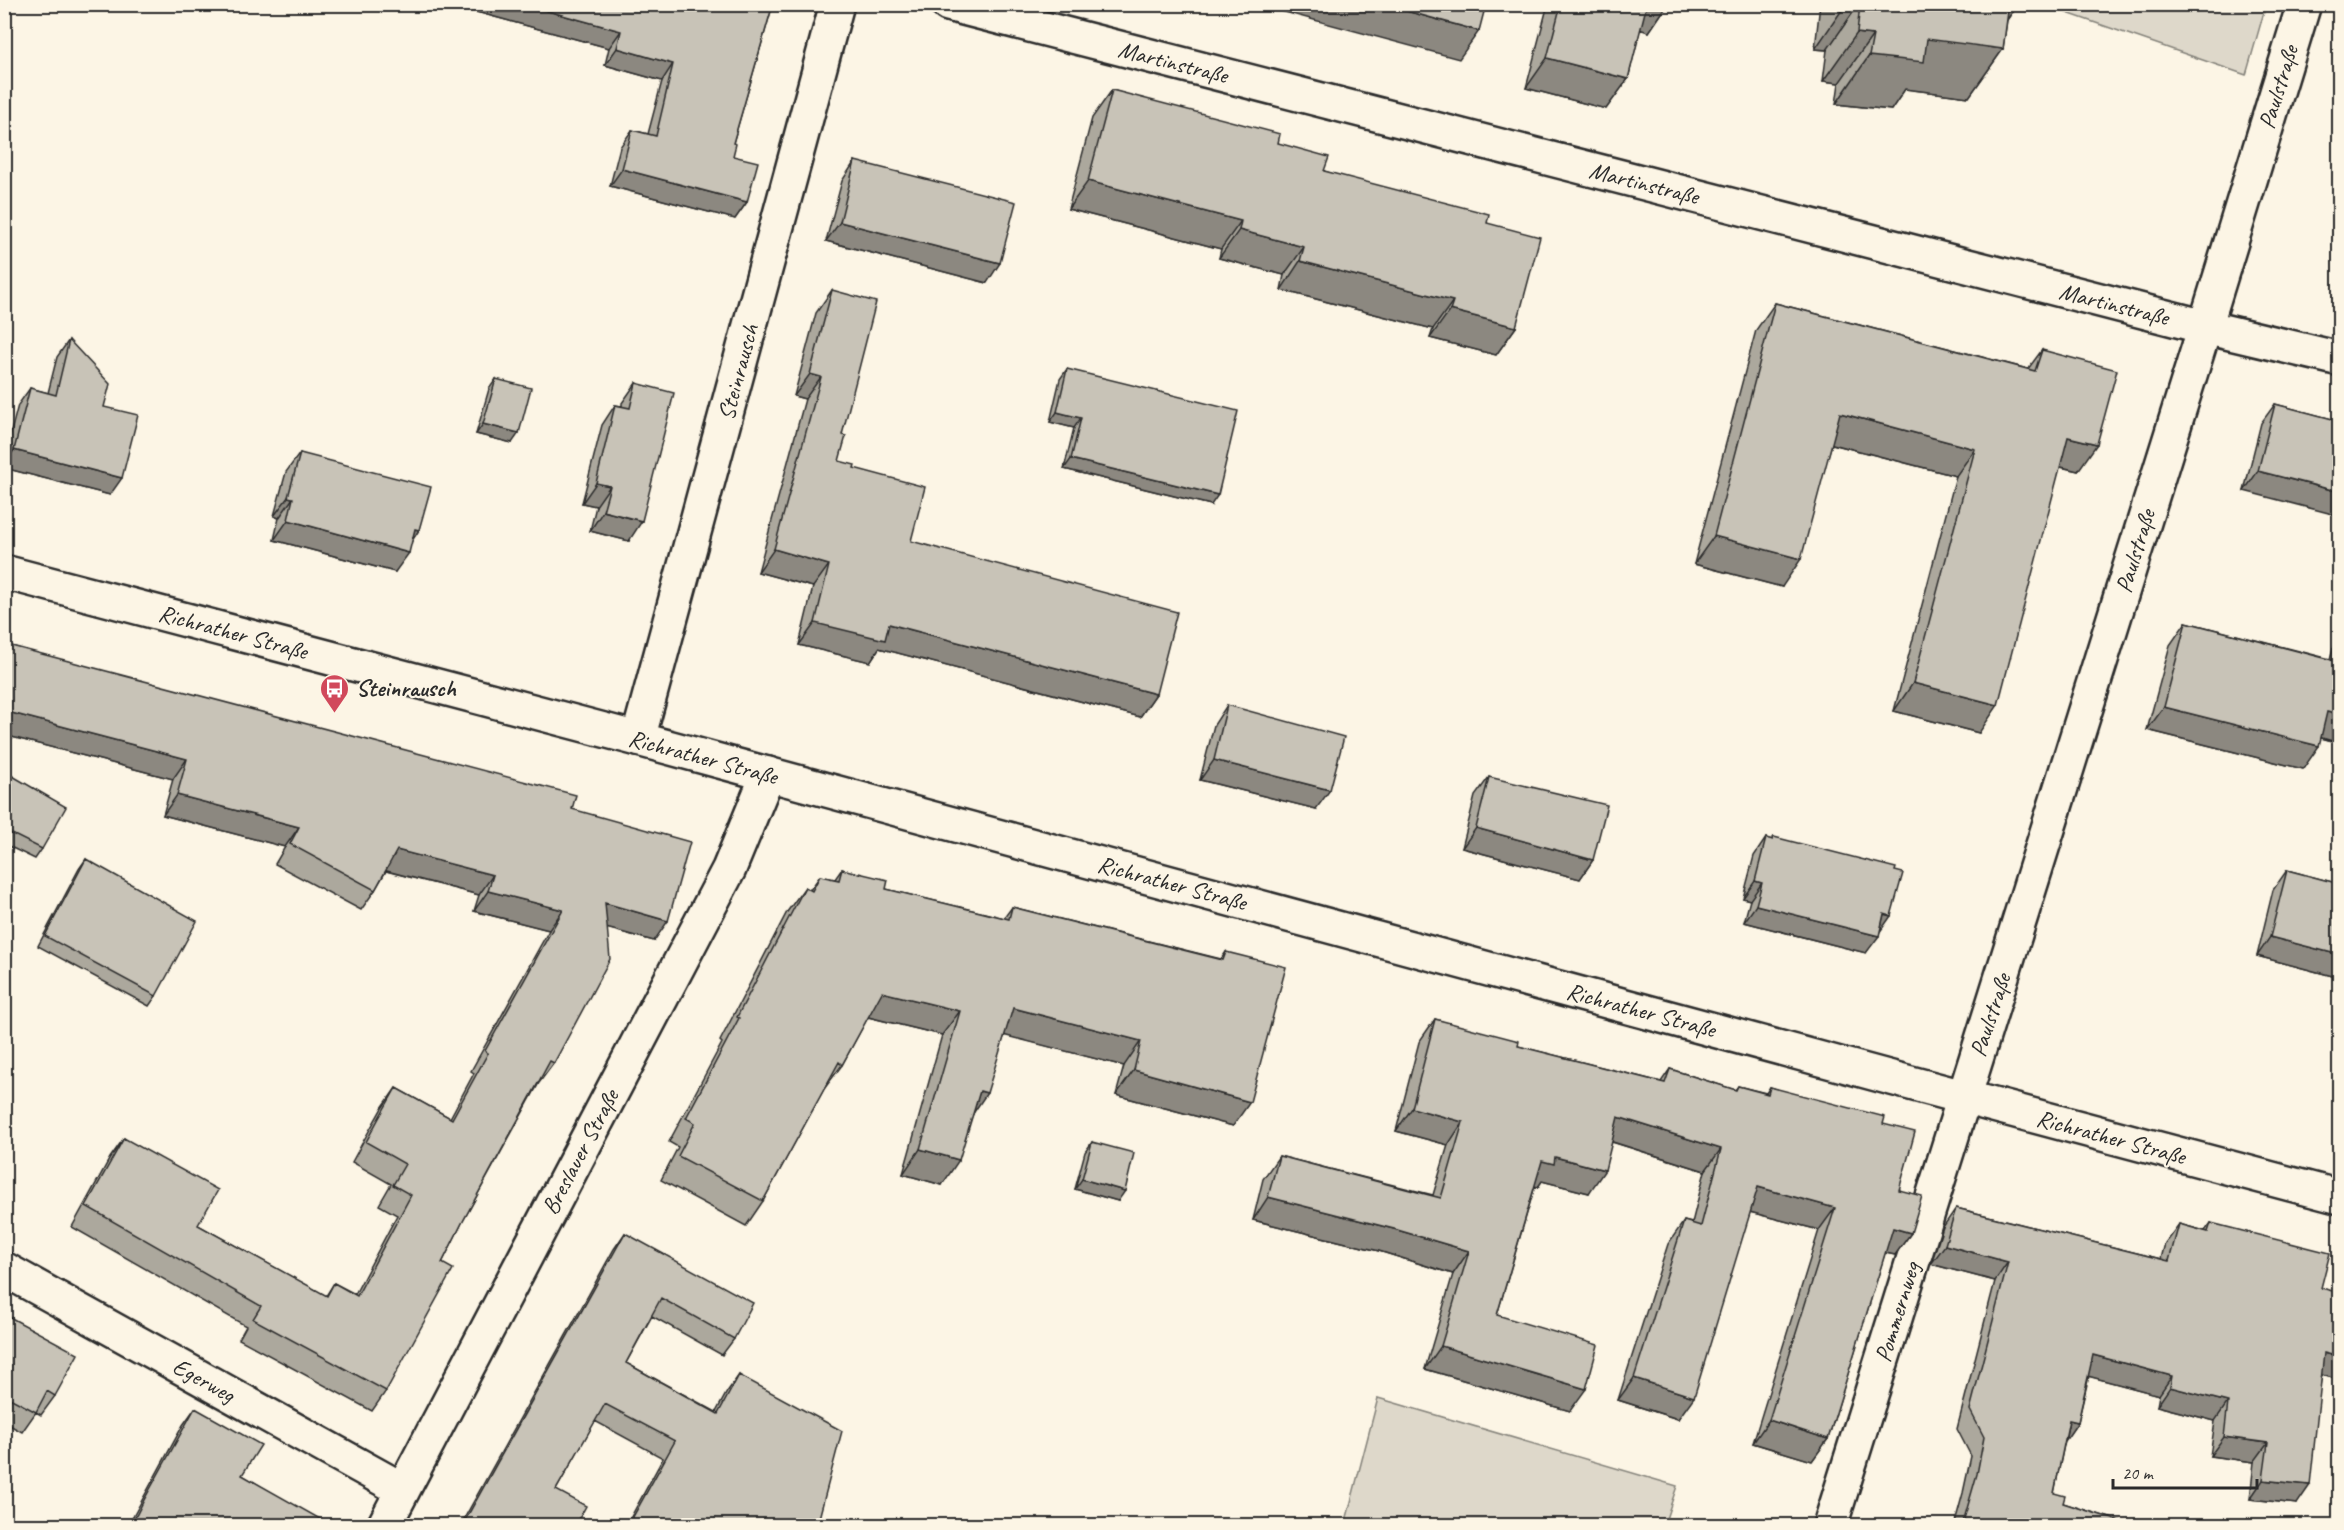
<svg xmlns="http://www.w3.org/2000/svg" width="2344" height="1530" viewBox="0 0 2344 1530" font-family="Caveat,sans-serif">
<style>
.green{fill:#ded8ca;stroke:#84827a;stroke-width:1.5}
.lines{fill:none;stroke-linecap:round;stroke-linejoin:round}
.street-casing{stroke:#2b2b2b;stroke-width:38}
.secondary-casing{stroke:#2b2b2b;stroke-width:38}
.street{stroke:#fcf5e5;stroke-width:33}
.secondary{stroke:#fcf5e5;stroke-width:33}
.wall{fill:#aca89d;stroke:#2b2b2b;stroke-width:1.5}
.shaded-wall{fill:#8c8880;stroke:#2b2b2b;stroke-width:1.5}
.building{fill:#c8c3b7;stroke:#2b2b2b;stroke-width:1.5}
.labels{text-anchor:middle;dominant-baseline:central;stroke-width:4.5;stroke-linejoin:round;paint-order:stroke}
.street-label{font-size:24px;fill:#2b2b2b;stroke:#fcf5e5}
.poi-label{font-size:24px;font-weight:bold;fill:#2b2b2b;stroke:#fcf5e5;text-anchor:start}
</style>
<rect width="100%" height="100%" fill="#fcf5e5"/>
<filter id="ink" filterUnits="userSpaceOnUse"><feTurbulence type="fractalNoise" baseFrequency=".0167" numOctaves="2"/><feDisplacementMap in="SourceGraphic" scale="12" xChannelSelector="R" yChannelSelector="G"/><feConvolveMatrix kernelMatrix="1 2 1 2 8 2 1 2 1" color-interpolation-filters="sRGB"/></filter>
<g filter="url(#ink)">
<path class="green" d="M2044 5H2266L2246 75Z
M1378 1398 1677 1486 1664 1525H1345Z"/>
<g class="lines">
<defs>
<path id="street" d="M948 4 2205 327 2340 359
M638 739 837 4
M4 1269 403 1490
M384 1526 729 869 768 774
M1830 1526 2205 327 2304 4"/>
<path id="secondary" d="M4 572 638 739 1884 1076 2340 1197"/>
</defs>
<use href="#street" class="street-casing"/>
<use href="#secondary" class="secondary-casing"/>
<use href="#street" class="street"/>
<use href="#secondary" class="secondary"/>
</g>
<path class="wall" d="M447 4H773L733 143V156L747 202 735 219 610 186 620 147 632 130 648 134 662 81 605 65 609 48Z
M1548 4H1668L1649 32 1640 29 1628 79 1606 109 1526 88Z
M1820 4H2018L2007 20 2003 49 1969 97 1905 89 1891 110 1836 104 1839 83 1823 81 1827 50 1815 49Z
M1112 90 1278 143 1324 171 1487 223 1516 327 1496 355 1430 338 1433 329 1281 290 1284 275 1219 258 1221 249 1068 209 1092 118Z
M855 161 987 283 826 241 842 181Z
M832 290 842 435 839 461 854 468 911 541 1156 694 1140 717 879 648 870 662 799 645 813 587 758 572 805 399 794 396 816 313Z
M1775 303 2028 369 2042 350 2078 471 2060 467 1979 733 1894 711 1956 476 1832 444 1782 587 1694 564 1756 330Z
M69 340 104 407 110 495 4 468V458L18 405 30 388 48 393 57 357Z
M1067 369 1211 505 1064 469 1074 428 1050 422 1060 379Z
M496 379 512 443 476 434 489 389Z
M636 383 629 541 590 531 596 506 582 503 602 425 615 405 622 406V403Z
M2275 404 2340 421 2244 491 2261 423Z
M300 453 419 530 412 540 395 572 274 540 279 518 274 516 286 472Z
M2186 622 2330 659 2333 648 2340 639V743L2321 738 2303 769 2147 730 2170 645Z
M4 644 572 809 654 941 607 928 554 1063 539 1083 462 1223 442 1263 386 1391 372 1411 239 1339 246 1326 72 1227 110 1158 124 1138 198 1225 326 1296 334 1283 355 1294 397 1215 379 1205 391 1184 352 1162 365 1138 382 1108 396 1088 450 1118 474 1073 471 1071 549 930 474 911 479 895 386 871 375 890 361 910 275 864 285 847 163 815 173 779 4 735Z
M1227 705 1316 809 1200 780 1214 725Z
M4 771 42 849 35 859 4 844Z
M1489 777 1593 860 1580 879 1462 848 1475 796Z
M1774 837 1879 933 1866 953 1744 922 1750 900 1743 898 1754 856 1766 838 1771 840Z
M86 859 156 996 149 1006 38 946 79 869Z
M842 869 886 889 1004 918 1012 907 1221 959 1226 952 1233 1126 1116 1095 1124 1066 1005 1035 973 1114 942 1185 903 1174 942 1035 868 1017 842 1065 824 1089 763 1201 746 1226 661 1180 678 1147 669 1142 722 1043 720 1041 787 912 805 887 810 890 820 876 835 879Z
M2287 870 2340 884V978L2257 956 2273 890Z
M1435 1019 1518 1046 1661 1082 1670 1069 1735 1090 1738 1086 1766 1093 1770 1087 1883 1124 1911 1233 1895 1255 1885 1253 1828 1439 1812 1461 1753 1443 1819 1230 1750 1212 1678 1419 1618 1400 1668 1244 1684 1221 1692 1223 1705 1171 1612 1142 1589 1193 1542 1181 1538 1187 1535 1186 1497 1315 1570 1411 1425 1369 1453 1274 1379 1251 1253 1220 1263 1179 1279 1156 1433 1195 1448 1145 1396 1131 1419 1042Z
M1092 1142 1118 1201 1075 1189 1085 1152Z
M1956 1208 2161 1259 2165 1243 2179 1224 2205 1231 2211 1223 2321 1288 2340 1293V1380L2322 1375 2297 1504 2250 1499 2254 1462 2210 1456 2215 1421 2157 1406 2159 1395 2089 1376 2078 1422 2065 1440 2054 1493 2063 1503 2135 1526H1954L1963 1493 1971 1456 1957 1429 1995 1281 1931 1264 1943 1227Z
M625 1233 734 1339 722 1355 652 1316 626 1363 716 1412 727 1392 739 1375 817 1526H626L663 1458 595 1421 556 1490 575 1526H460L614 1249Z
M4 1314 55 1396 41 1415 36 1412 22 1432 4 1422Z
M195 1408 242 1475 328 1526H128L183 1425Z"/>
<path class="shaded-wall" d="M447 4H522L621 31 609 48Z
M1255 4H1381L1479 31 1459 59Z
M1643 4H1668L1649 32 1628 26Z
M1846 4H1859L1827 50 1815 49Z
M2007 4H2018L1988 47 2003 49 1969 97 1905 89 1891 110 1836 104 1869 56 1927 39Z
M1857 33 1873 35 1839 83 1823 81Z
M617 48 673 64 662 81 605 65Z
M1547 58 1628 79 1606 109 1526 88Z
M622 169 747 202 735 219 610 186Z
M1088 181 1241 221 1221 249 1068 209Z
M840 222 1000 263 987 283 826 241Z
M1239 230 1304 247 1284 275 1219 258Z
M1300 261 1453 301 1433 329 1281 290Z
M1450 310 1516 327 1496 355 1430 338Z
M810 374 821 377 805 399 794 396Z
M1057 412 1081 418 1074 428 1050 422Z
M1840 413 1975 449 1956 476 1821 441Z
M483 424 519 433 512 443 476 434Z
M2068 437 2097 444 2078 471 2049 464Z
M14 450 122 478 110 495 4 468V464Z
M1071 459 1218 495 1211 505 1064 469Z
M2258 471 2340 492V516L2244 491Z
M596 483 610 486 596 506 582 503Z
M288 497 293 498 279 518 274 516Z
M603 511 642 521 629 541 590 531Z
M288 520 409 553 395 572 274 540Z
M415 529 419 530 406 550Z
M1714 536 1801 559 1782 587 1694 564Z
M774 549 829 565 813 587 758 572Z
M815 623 889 624 1156 694 1140 717 879 648 870 662 799 645Z
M1913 683 1998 705 1979 733 1894 711Z
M2164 707 2319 746 2303 769 2147 730Z
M4 711 187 759 173 779 4 735Z
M2327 712 2340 715V743L2311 735Z
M1214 760 1330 790 1316 809 1200 780Z
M177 795 299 827 285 847 163 815Z
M1476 828 1593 860 1580 879 1462 848Z
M397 850 493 875 479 895 383 870Z
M1755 881 1762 883 1750 900 1743 898Z
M488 891 563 910 549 930 474 911Z
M605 903 668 921 654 941 591 924Z
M1756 905 1879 936 1866 953 1744 922Z
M1884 914 1891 916 1879 933Z
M2270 937 2340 955V978L2257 956Z
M882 992 960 1011 942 1035 864 1016Z
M1013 1008 1141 1041 1124 1066 995 1033Z
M1134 1070 1250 1102 1233 1126 1116 1095Z
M980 1091 987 1093 970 1118Z
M1412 1108 1463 1122 1448 1145 1396 1131Z
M1618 1117 1721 1149 1705 1171 1603 1139Z
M920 1149 959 1160 942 1185 903 1174Z
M1555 1157 1605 1170 1589 1193 1542 1181 1538 1187 1526 1184 1542 1161Z
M1082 1179 1125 1191 1118 1201 1075 1189Z
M1758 1187 1835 1208 1819 1230 1742 1210Z
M1268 1197 1394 1229 1469 1251 1453 1274 1379 1251 1253 1220Z
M1893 1228 1911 1233 1895 1255 1877 1251Z
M1945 1245 2008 1262 1995 1281 1931 1264Z
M1441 1346 1586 1389 1570 1411 1425 1369Z
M2324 1353 2340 1357V1380L2311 1372Z
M2093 1355 2172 1376 2159 1395 2080 1374Z
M1634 1378 1694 1397 1678 1419 1618 1400Z
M2170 1387 2228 1402 2215 1421 2157 1406Z
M1769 1420 1828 1439 1812 1461 1753 1443Z
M2069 1420 2078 1422 2065 1441Z
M2224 1437 2268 1443 2254 1462 2210 1456Z
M2263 1480 2310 1485 2297 1504 2250 1499Z"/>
<path class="building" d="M522 4H773L733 143 736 144 733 156 758 162 747 202 622 169 632 130 656 136 673 64 617 48 621 31Z
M1381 4H1486L1479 31Z
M1561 4H1647L1628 79 1547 58Z
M1860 4H2009L2003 49 1927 39 1924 62 1869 56 1873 35 1857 33Z
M1112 90 1280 134 1278 143 1329 157 1324 171 1489 214 1487 223 1540 237 1516 327 1450 310 1453 301 1300 261 1304 247 1239 230 1241 221 1088 181Z
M855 161 1016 202 1000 263 840 222Z
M832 290 876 302 842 435 846 436 839 461 855 465 854 468 925 487 911 541 1177 612 1156 694 889 624 885 640 815 623 829 565 774 549 821 377 810 374Z
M1775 303 2035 371 2042 350 2117 370 2097 444 2068 437 1998 705 1913 683 1975 449 1840 413 1801 559 1714 536Z
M69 340 110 384 104 407 138 415 122 478 14 450 30 388 56 395Z
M1067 369 1238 411 1218 495 1071 459 1081 418 1057 412Z
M496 379 531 388 519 433 483 424Z
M636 383 674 393 642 521 603 511 610 486 596 483 615 405 630 408Z
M2275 404 2340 421V492L2258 471Z
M300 453 431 487 419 530 415 529 409 553 288 520 293 498 288 497Z
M2186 622 2339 662 2340 661V715L2327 712 2319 746 2164 707Z
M4 644 576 795 572 809 690 842 668 921 605 903 610 959 554 1063 550 1061 462 1223 442 1263 453 1269 386 1391 253 1319 261 1306 86 1206 124 1138 218 1190 198 1225 327 1296 334 1283 357 1296 411 1195 393 1185 405 1164 366 1142 379 1118 396 1088 452 1119 488 1053 485 1051 563 910 488 891 493 875 397 850 375 890 290 844 299 827 177 795 187 759 4 711Z
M1227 705 1344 737 1330 790 1214 760Z
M4 771 66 807 42 849 4 830Z
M1489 777 1607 805 1593 860 1476 828Z
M1774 837 1896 868 1895 871 1903 873 1891 916 1884 914 1879 936 1756 905 1762 883 1755 881 1766 838 1773 840Z
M86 859 197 921 156 996 45 936Z
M842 869 888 880 886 889 1009 919 1012 907 1223 960 1226 952 1286 967 1250 1102 1134 1070 1141 1041 1013 1008 987 1093 980 1091 959 1160 920 1149 960 1011 882 992 842 1065 839 1062 763 1201 678 1156 695 1123 686 1118 739 1018 737 1017 805 887 812 891 820 876 839 880Z
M2287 870 2340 884V955L2270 937Z
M1435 1019 1519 1041 1518 1046 1665 1083 1670 1069 1736 1090 1738 1086 1768 1094 1770 1087 1885 1117 1883 1124 1915 1132 1899 1190 1922 1196 1911 1233 1893 1228 1828 1439 1769 1420 1835 1208 1758 1187 1694 1397 1634 1378 1684 1221 1701 1226 1721 1149 1618 1117 1605 1170 1555 1157 1554 1164 1542 1161 1497 1315 1598 1345 1586 1389 1441 1346 1469 1251 1394 1229 1268 1197 1279 1156 1441 1198 1463 1122 1412 1108Z
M1092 1142 1134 1153 1125 1191 1082 1179Z
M1956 1208 2169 1261 2179 1224 2208 1232 2211 1223 2330 1253 2321 1288 2340 1293V1357L2324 1353 2310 1485 2263 1480 2268 1443 2224 1437 2228 1402 2170 1387 2172 1376 2093 1355 2078 1422 2069 1420 2054 1493 2065 1496 2063 1503 2135 1526H1962L1977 1474 1984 1437 1970 1410 2008 1262 1945 1245Z
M625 1233 753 1303 734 1339 661 1298 626 1363 718 1414 739 1375 842 1431 817 1526H628L675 1441 605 1404 556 1490 586 1506 575 1526H462Z
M4 1314 78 1354 55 1396 47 1391 36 1412 4 1395Z
M195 1408 261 1445 242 1475 329 1524 328 1526H131L144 1500Z"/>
</g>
<defs>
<symbol id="bus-pin" viewBox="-11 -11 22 30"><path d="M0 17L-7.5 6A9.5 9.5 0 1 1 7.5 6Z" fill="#d1495b" stroke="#fcf5e5"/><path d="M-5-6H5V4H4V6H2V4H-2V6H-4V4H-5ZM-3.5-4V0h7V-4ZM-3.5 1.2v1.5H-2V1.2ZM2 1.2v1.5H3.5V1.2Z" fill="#fff"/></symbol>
</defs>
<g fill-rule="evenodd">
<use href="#bus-pin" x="318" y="672" width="33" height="45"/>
</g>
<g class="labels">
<g class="street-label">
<text transform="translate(1173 62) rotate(14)">Martinstraße</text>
<text transform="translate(2278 87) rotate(-73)">Paulstraße</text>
<text transform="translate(1644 183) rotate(14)">Martinstraße</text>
<text transform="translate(2114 304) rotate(14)">Martinstraße</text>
<text transform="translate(738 372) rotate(-75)">Steinrausch</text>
<text transform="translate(2135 551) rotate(-73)">Paulstraße</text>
<text transform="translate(233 632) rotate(15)">Richrather Straße</text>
<text transform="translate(703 757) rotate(15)">Richrather Straße</text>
<text transform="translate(1172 883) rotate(15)">Richrather Straße</text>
<text transform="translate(1641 1010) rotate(15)">Richrather Straße</text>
<text transform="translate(1990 1015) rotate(-72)">Paulstraße</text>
<text transform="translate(2111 1137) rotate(15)">Richrather Straße</text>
<text transform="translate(580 1152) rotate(-62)">Breslauer Straße</text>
<text transform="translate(1897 1312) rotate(-73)">Pommernweg</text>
<text transform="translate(204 1380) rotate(29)">Egerweg</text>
</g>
<g class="poi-label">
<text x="356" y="688">Steinrausch</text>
</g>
</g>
<rect width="2344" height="1530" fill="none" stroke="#fcf5e5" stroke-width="24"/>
<rect x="12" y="12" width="2320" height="1506" fill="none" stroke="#2b2b2b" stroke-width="2" filter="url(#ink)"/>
<path d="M2113 1479v9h144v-9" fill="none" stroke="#2b2b2b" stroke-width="3"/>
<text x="2122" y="1479" font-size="18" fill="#2b2b2b" stroke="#fcf5e5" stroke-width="4.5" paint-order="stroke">20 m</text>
</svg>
